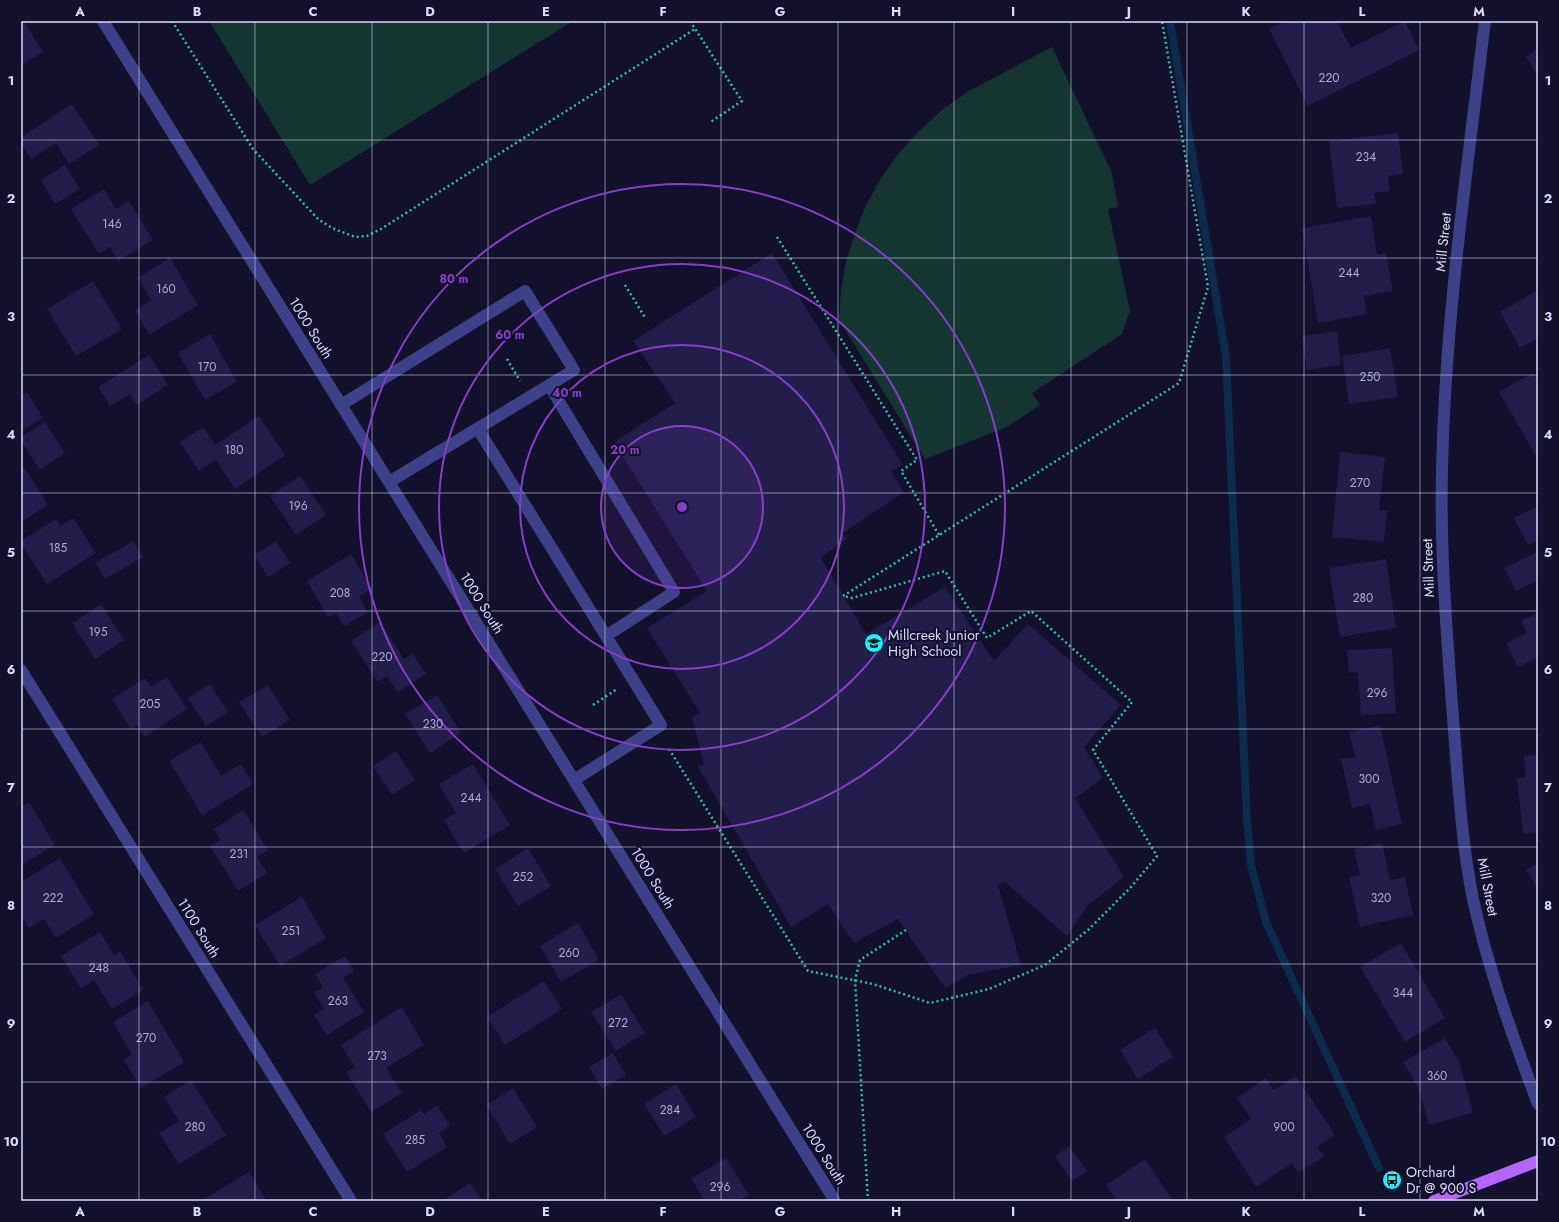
<svg xmlns="http://www.w3.org/2000/svg" width="1559" height="1222" viewBox="0 0 1559 1222" font-family="Jost,sans-serif">
<style>
.green{fill:#143530}
.lines{fill:none;stroke-linecap:round;stroke-linejoin:round}
.stream{stroke:#0e2b4d;stroke-width:8}
.building{fill:#221d4b}
.path{stroke:#32bca6;stroke-width:2.5;stroke-dasharray:2 3;stroke-linecap:butt}
.minor{stroke:#3d4189;stroke-width:12}
.major{stroke:#b564fd;stroke-width:12}
.grid{fill:none;stroke:#dcdbff;stroke-width:1;stroke-opacity:0.55}
.ring{fill:none;stroke:#853ec5;stroke-width:2}
.labels{text-anchor:middle;dominant-baseline:central;stroke-width:4;stroke-linejoin:round;paint-order:stroke}
.number-label{font-size:12px;fill:#aeacd2}
.street-label{font-size:14px;fill:#dcdbff;stroke:#13112b}
.poi-label{font-size:14px;fill:#dcdbff;stroke:#13112b;text-anchor:start}
.centre{fill:#853ec5;stroke:#13112b;stroke-width:2}
.ring-label{font-size:12px;text-anchor:middle;font-weight:bold;fill:#853ec5;stroke:#13112b;stroke-width:4;stroke-linejoin:round;paint-order:stroke}
.neatline{fill:none;stroke:#dcdbff;stroke-width:1.5}
.grid-label{font-size:13px;text-anchor:middle;font-weight:bold;fill:#dcdbff}
</style>
<rect width="100%" height="100%" fill="#13112b"/>
<path class="green" d="M209 21H573L310 185Z
M1052 47 1112 173 1118 207 1108 209 1130 311 1122 334 1032 393 1040 405 1007 427 925 459 839 320 841 290 846 261 855 233 866 205 881 178 899 153 920 130 943 109 969 91Z"/>
<g class="lines">
<path class="stream" d="M1170 21 1226 357 1247 820 1251 865 1266 922 1379 1168"/>
</g>
<path class="building" d="M21 21H24L43 52 21 65Z
M1285 21H1317L1318 23 1321 21H1337L1351 48 1405 21 1419 50 1308 106 1269 29Z
M1538 49V77L1526 56Z
M72 104 99 145 69 164 56 143 31 159 21 143V137Z
M1398 133 1403 174 1388 176 1390 191 1374 193 1376 204 1337 208 1329 141Z
M65 165 80 189 55 204 41 180Z
M104 189 116 209 129 201 153 240 118 261 110 247 99 254 71 209Z
M1371 216 1377 255 1386 253 1393 291 1364 296 1367 314 1318 323 1302 228Z
M772 253 903 465 891 471 904 492 843 533 846 539 821 558 866 634 945 587 994 661 1028 624 1121 705 1084 747 1103 778 1075 798 1124 877 1089 904 1067 936 1005 882 998 885 1021 965 968 975 945 988 898 919 854 943 828 904 791 927 698 767 704 764 692 718 700 713 647 628 707 591 614 442 675 403 633 341Z
M170 258 198 305 149 335 135 310 151 300 138 278Z
M93 281 122 329 76 356 47 309Z
M1538 290V338L1520 348 1500 312Z
M1337 331 1341 365 1307 370 1302 336Z
M210 334 237 382 205 400 178 353Z
M1390 348 1398 397 1349 404 1342 356Z
M149 355 168 385 137 405 130 394 110 406 98 387Z
M1533 373 1538 381V459L1499 392Z
M27 392 43 418 21 431V396Z
M259 416 285 455 235 489 216 460 199 471 180 442 203 427 215 445Z
M45 422 65 453 40 470 21 441V437Z
M1340 452 1385 457 1379 510 1387 511 1384 542 1332 537Z
M24 467 48 505 21 522V468Z
M300 476 326 515 296 535 270 496Z
M1538 506V540L1528 545 1514 518Z
M73 518 96 553 47 584 21 544V541L56 519 60 526Z
M133 541 143 557 105 579 95 563Z
M276 541 290 563 268 577 254 555Z
M1538 552V580L1516 591 1504 568Z
M351 554 372 589 359 597 368 612 344 626 336 613 328 617 307 581Z
M1386 559 1396 628 1340 637 1329 568Z
M101 604 124 640 95 659 72 623Z
M1538 613V658L1518 667 1506 643 1527 633 1521 621Z
M380 622 404 659 413 654 426 674 398 692 387 676 378 682 351 641Z
M1392 648 1396 713 1361 715 1358 672 1349 673 1347 650Z
M167 677 187 709 145 737 137 725 131 729 112 699 145 678 151 687Z
M210 684 228 712 206 726 188 698Z
M268 685 290 720 262 737 239 702Z
M437 695 461 733 430 753 405 714Z
M1380 725 1402 824 1376 830 1370 804 1352 808 1341 759 1355 757 1349 732Z
M201 742 221 776 241 764 253 784 202 815 169 761Z
M396 751 415 780 392 795 373 766Z
M1538 754V832L1523 834 1517 778 1526 777 1524 756Z
M473 764 510 825 464 853 444 820 456 813 439 784Z
M29 802 55 845 21 865V807Z
M243 810 268 850 257 857 267 873 238 891 210 846 221 840 214 829Z
M1382 843 1390 880 1405 877 1413 915 1360 927 1349 877 1360 875 1354 849Z
M528 848 551 886 518 906 495 869Z
M60 858 94 914 56 938 44 919 29 928 21 916V882Z
M1538 863V890L1526 870Z
M302 897 326 938 280 966 255 925Z
M578 923 599 960 561 982 540 946Z
M100 932 114 955 120 951 143 990 112 1009 94 980 81 989 61 956Z
M1401 943 1445 1018 1405 1042 1360 967Z
M345 956 354 971 343 978 364 1012 327 1035 314 1015 324 1009 314 993 323 987 315 974Z
M544 981 562 1009 505 1045 487 1017Z
M621 994 645 1033 616 1051 591 1012Z
M148 1001 184 1062 141 1088 124 1060 132 1054 113 1022Z
M402 1007 424 1045 386 1068 402 1093 371 1112 346 1072 355 1067 341 1045Z
M1155 1028 1173 1057 1138 1079 1120 1050Z
M1445 1038 1460 1064 1473 1113 1429 1125 1418 1087 1403 1062Z
M613 1053 626 1075 602 1089 589 1067Z
M1296 1076 1335 1135 1317 1147 1324 1156 1298 1173 1292 1163 1256 1187 1224 1137 1251 1119 1237 1098 1266 1078 1274 1090Z
M191 1080 226 1135 179 1164 159 1133 179 1121 164 1097Z
M676 1084 696 1117 664 1136 644 1104Z
M513 1088 537 1127 510 1144 486 1105Z
M437 1105 450 1126 439 1133 447 1147 407 1172 383 1134 421 1110 424 1114Z
M1069 1146 1087 1171 1072 1181 1055 1156Z
M726 1158 749 1195 738 1201H705L691 1179Z
M1145 1159 1173 1201H1117L1106 1185Z
M249 1172 267 1201H205L204 1199Z
M470 1183 482 1201H442Z"/>
<g class="lines">
<path class="path" d="M172 21 253 149 318 219 332 228 355 237 367 236 381 229 695 29
M690 21 742 101 709 123
M777 237 917 460 901 471 939 535
M625 285 646 319
M507 359 520 381
M593 705 617 689
M669 749 808 971 873 984 930 1003 989 989 1045 965 1088 930 1131 887 1157 856 1093 750 1132 702 1031 611 987 638 945 571 852 598 843 596 1179 383 1208 287 1162 21
M868 1201 855 980 860 960 906 930"/>
<path class="minor" d="M103 21 835 1201
M1485 21C1467 170 1445 320 1442 471 1440 553 1447 636 1453 718 1458 778 1461 840 1473 899 1488 969 1513 1037 1538 1104
M549 385 674 592 606 636
M341 405 525 291 574 370 389 482
M478 429 661 725 574 780
M21 670 351 1201"/>
<path class="major" d="M1434 1201 1538 1161"/>
</g>
<path class="grid" d="M139 21V1201M255 21V1201M372 21V1201M488 21V1201M605 21V1201M721 21V1201M838 21V1201M954 21V1201M1071 21V1201M1187 21V1201M1304 21V1201M1420 21V1201M21 140H1538M21 258H1538M21 375H1538M21 493H1538M21 611H1538M21 729H1538M21 847H1538M21 964H1538M21 1082H1538"/>
<circle cx="682" cy="507" r="81" fill="#853ec5" fill-opacity=".12"/>
<g class="ring">
<circle cx="682" cy="507" r="81"/>
<circle cx="682" cy="507" r="162"/>
<circle cx="682" cy="507" r="243"/>
<circle cx="682" cy="507" r="323"/>
</g>
<defs>
<symbol id="school-disc" viewBox="-11 -11 22 22"><circle r="9.5" fill="#0afbfc" stroke="#13112b"/><path d="M0-5L7-2L0 1L-7-2ZM-4 1L0 2.5L4 1V4Q0 6-4 4Z" fill="#111"/></symbol>
<symbol id="bus-disc" viewBox="-11 -11 22 22"><circle r="9.5" fill="#0afbfc" stroke="#13112b"/><path d="M-5-6H5V4H4V6H2V4H-2V6H-4V4H-5ZM-3.5-4V0h7V-4ZM-3.5 1.2v1.5H-2V1.2ZM2 1.2v1.5H3.5V1.2Z" fill="#111"/></symbol>
</defs>
<g fill-rule="evenodd">
<use href="#school-disc" x="863" y="632" width="22" height="22"/>
<use href="#bus-disc" x="1381" y="1169" width="22" height="22"/>
</g>
<g class="labels">
<g class="number-label">
<text x="1329" y="78">220</text>
<text x="1366" y="157">234</text>
<text x="112" y="224">146</text>
<text x="1349" y="273">244</text>
<text x="166" y="289">160</text>
<text x="207" y="367">170</text>
<text x="1370" y="377">250</text>
<text x="234" y="450">180</text>
<text x="1360" y="483">270</text>
<text x="298" y="506">196</text>
<text x="58" y="548">185</text>
<text x="340" y="593">208</text>
<text x="1363" y="598">280</text>
<text x="98" y="632">195</text>
<text x="382" y="657">220</text>
<text x="1377" y="693">296</text>
<text x="150" y="704">205</text>
<text x="433" y="724">230</text>
<text x="1369" y="779">300</text>
<text x="471" y="798">244</text>
<text x="239" y="854">231</text>
<text x="523" y="877">252</text>
<text x="53" y="898">222</text>
<text x="1381" y="898">320</text>
<text x="291" y="931">251</text>
<text x="569" y="953">260</text>
<text x="99" y="968">248</text>
<text x="1403" y="993">344</text>
<text x="338" y="1001">263</text>
<text x="618" y="1023">272</text>
<text x="146" y="1038">270</text>
<text x="377" y="1056">273</text>
<text x="1437" y="1076">360</text>
<text x="670" y="1110">284</text>
<text x="195" y="1127">280</text>
<text x="1284" y="1127">900</text>
<text x="415" y="1140">285</text>
<text x="720" y="1187">296</text>
</g>
<g class="street-label">
<text transform="translate(1443 242) rotate(-84)">Mill Street</text>
<text transform="translate(311 328) rotate(58)">1000 South</text>
<text transform="translate(1428 568) rotate(-92)">Mill Street</text>
<text transform="translate(482 603) rotate(58)">1000 South</text>
<text transform="translate(653 878) rotate(58)">1000 South</text>
<text transform="translate(1488 887) rotate(79)">Mill Street</text>
<text transform="translate(199 928) rotate(58)">1100 South</text>
<text transform="translate(824 1154) rotate(58)">1000 South</text>
</g>
<g class="poi-label">
<text x="888" y="635">Millcreek Junior<tspan x="888" dy="16">High School</tspan></text>
<text x="1406" y="1172">Orchard<tspan x="1406" dy="16">Dr @ 900 S</tspan></text>
</g>
</g>
<circle cx="682" cy="507" r="6" class="centre"/>
<g class="ring-label">
<text x="454" y="283">80 m</text>
<text x="510" y="339">60 m</text>
<text x="567" y="397">40 m</text>
<text x="625" y="454">20 m</text>
</g>
<rect width="1559" height="1222" fill="none" stroke="#13112b" stroke-width="44"/>
<rect x="22" y="22" width="1515" height="1178" class="neatline"/>
<g class="grid-label">
<text x="80" y="16">A</text>
<text x="197" y="16">B</text>
<text x="313" y="16">C</text>
<text x="430" y="16">D</text>
<text x="546" y="16">E</text>
<text x="663" y="16">F</text>
<text x="780" y="16">G</text>
<text x="896" y="16">H</text>
<text x="1013" y="16">I</text>
<text x="1129" y="16">J</text>
<text x="1246" y="16">K</text>
<text x="1362" y="16">L</text>
<text x="1479" y="16">M</text>
<text x="11" y="85">1</text>
<text x="1548" y="85">1</text>
<text x="11" y="203">2</text>
<text x="1548" y="203">2</text>
<text x="11" y="321">3</text>
<text x="1548" y="321">3</text>
<text x="11" y="439">4</text>
<text x="1548" y="439">4</text>
<text x="11" y="557">5</text>
<text x="1548" y="557">5</text>
<text x="11" y="674">6</text>
<text x="1548" y="674">6</text>
<text x="11" y="792">7</text>
<text x="1548" y="792">7</text>
<text x="11" y="910">8</text>
<text x="1548" y="910">8</text>
<text x="11" y="1028">9</text>
<text x="1548" y="1028">9</text>
<text x="11" y="1146">10</text>
<text x="1548" y="1146">10</text>
<text x="80" y="1216">A</text>
<text x="197" y="1216">B</text>
<text x="313" y="1216">C</text>
<text x="430" y="1216">D</text>
<text x="546" y="1216">E</text>
<text x="663" y="1216">F</text>
<text x="780" y="1216">G</text>
<text x="896" y="1216">H</text>
<text x="1013" y="1216">I</text>
<text x="1129" y="1216">J</text>
<text x="1246" y="1216">K</text>
<text x="1362" y="1216">L</text>
<text x="1479" y="1216">M</text>
</g>
</svg>
